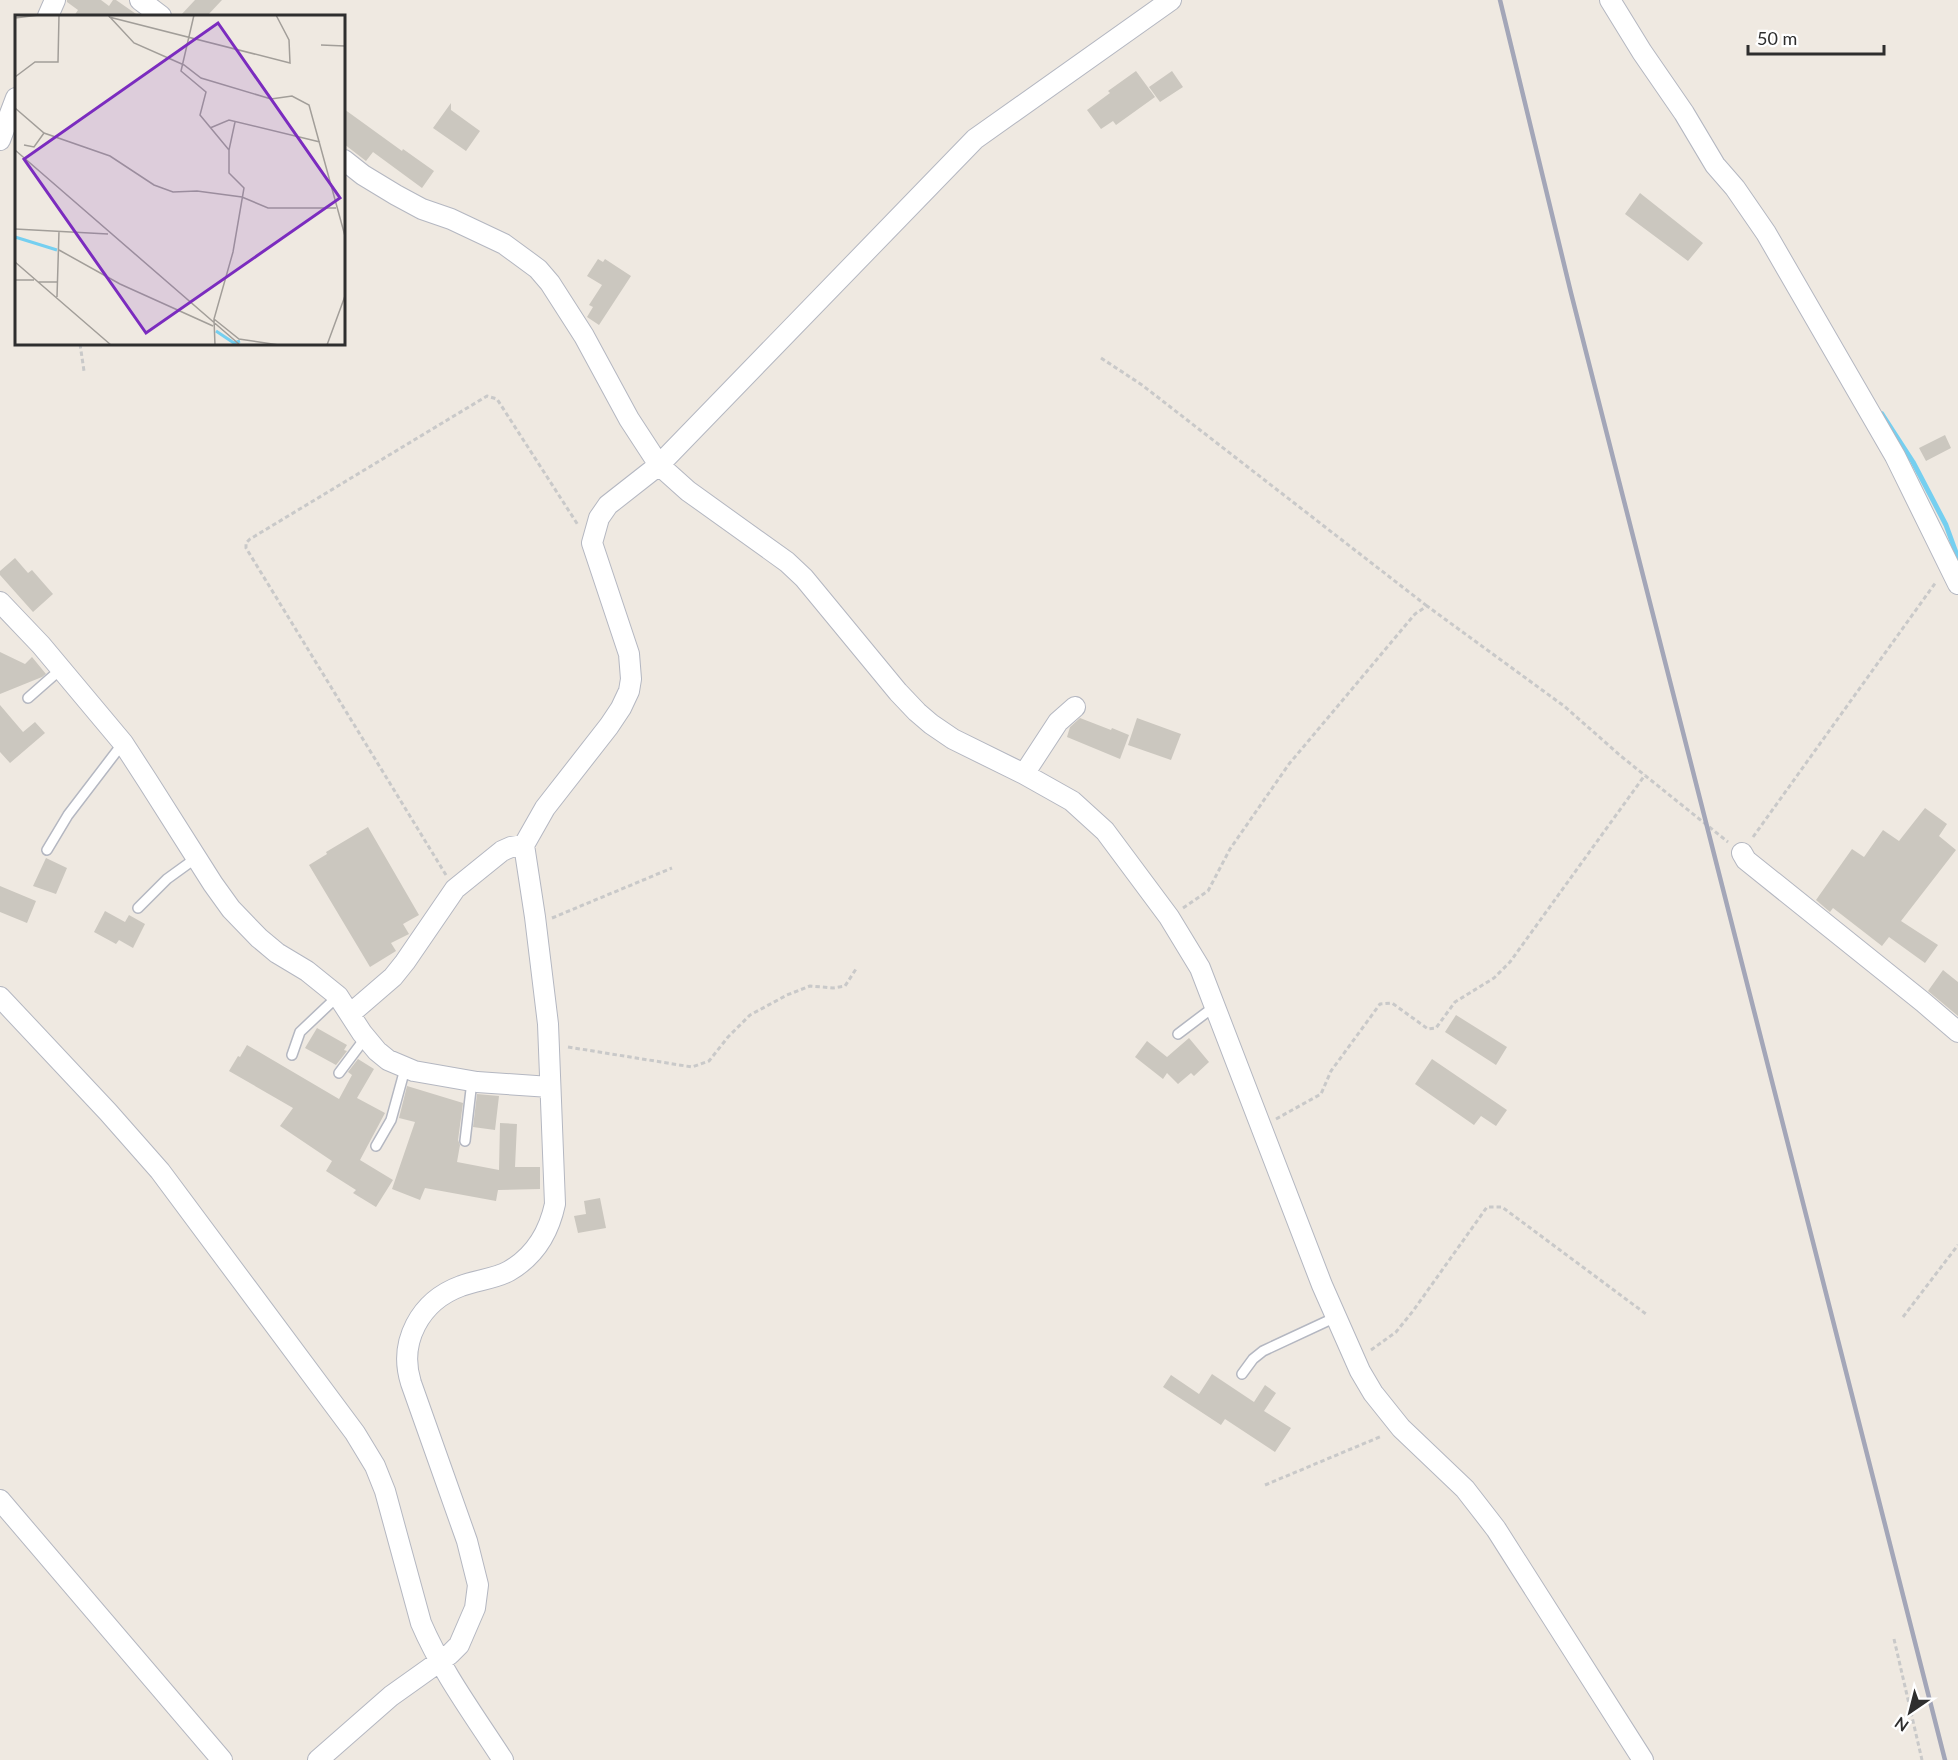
<svg xmlns="http://www.w3.org/2000/svg" width="1958" height="1760" viewBox="0 0 1958 1760" font-family="Lato,sans-serif">
<style>
.lines{fill:none;stroke-linecap:round;stroke-linejoin:round}
.stream{stroke:#75cff0;stroke-width:5}
.building{fill:#cbc7bf}
.lane-casing{stroke:#b4b7c1;stroke-width:12}
.street-casing{stroke:#b4b7c1;stroke-width:22}
.path{stroke:#c9c9c9;stroke-width:3;stroke-dasharray:4.5 3;stroke-linecap:butt}
.lane{stroke:#fff;stroke-width:9}
.street{stroke:#fff;stroke-width:20}
.rail{stroke:#a3a6b8;stroke-width:4.5}
.inset-river{fill:none;stroke:#75cff0;stroke-width:3}
.inset-road{fill:none;stroke:#a29e99;stroke-width:1.5}
.view{fill:#7b2cbf;fill-opacity:0.15;stroke:#7b2cbf;stroke-width:3}
.inset-edge{fill:none;stroke:#2e2e2e;stroke-width:3}
</style>
<rect width="100%" height="100%" fill="#efe9e1"/>
<g class="lines">
<path class="stream" d="M1882 414 1913 462 1946 525 1958 558"/>
</g>
<path class="building" d="M67 0H101L109 6 113 0H116L139 16H74L78 10 67 2Z
M195 0H222L207 16H180Z
M1136 71 1155 97 1116 125 1113 121 1101 129 1087 110 1110 93 1108 91Z
M1172 71 1183 87 1160 102 1149 87Z
M451 103V110L480 131 466 151 433 128Z
M344 109 402 151 403 149 434 171 422 188 373 152 366 161 344 144Z
M1640 193 1703 243 1688 261 1625 214Z
M598 259 603 262 605 259 631 276 599 325 587 317 593 307 589 305 602 285 587 276Z
M1945 435 1951 448 1926 461 1919 448Z
M15 558 28 573 32 570 53 594 33 612 0 575V571Z
M0 652 25 664 32 657 46 674 42 677 0 694Z
M0 705 23 732 35 722 45 733 10 763 0 752Z
M1080 718 1111 730 1112 728 1129 735 1120 759 1067 737 1070 727Z
M1137 718 1181 734 1171 760 1128 745Z
M1925 808 1947 824 1939 836 1956 850 1901 921 1938 945 1925 963 1889 937 1882 946 1833 908 1830 912 1816 900 1852 849 1864 857 1883 830 1899 841Z
M368 827 419 915 403 924 409 934 391 943 396 951 370 967 309 865 327 854 326 852Z
M46 858 67 868 56 894 33 886Z
M0 886 36 901 27 923 0 912Z
M105 911 125 922 129 915 145 924 133 948 119 940 116 944 94 932Z
M1943 970 1958 982V1016L1928 991Z
M1456 1015 1507 1047 1496 1065 1445 1032Z
M317 1028 347 1045 344 1050 347 1051 336 1065 305 1048Z
M1189 1038 1209 1062 1194 1076 1191 1073 1178 1084 1167 1073 1163 1079 1135 1057 1147 1041 1167 1057Z
M247 1045 339 1099 352 1075 348 1072 358 1059 374 1069 357 1098 385 1113 360 1160 393 1180 376 1207 353 1193 356 1190 326 1171 332 1161 280 1126 293 1108 229 1071 238 1056 240 1057Z
M1432 1059 1507 1110 1496 1126 1481 1116 1474 1125 1415 1084Z
M407 1086 463 1103 458 1140 460 1145 457 1162 499 1170 500 1123 517 1124 515 1167H540V1189L498 1190 496 1201 425 1188 420 1200 392 1189 415 1122 399 1118Z
M477 1094 499 1096 495 1130 473 1127Z
M600 1198 606 1228 578 1233 574 1216 586 1214 584 1201Z
M1212 1374 1254 1402 1265 1385 1276 1393 1264 1411 1291 1428 1275 1452 1225 1419 1221 1425 1163 1387 1171 1375 1199 1394Z"/>
<g class="lines">
<defs>
<path id="lane" d="M28 698 61 669
M47 850 68 815 123 743
M138 908 167 879 196 858
M1178 1034 1215 1006
M292 1055 300 1032 338 996
M339 1073 366 1037
M465 1141 472 1081
M376 1146 391 1120 405 1069
M1242 1374 1253 1359 1263 1351 1336 1317"/>
<path id="street" d="M140 0 161 16
M1610 0 1642 52 1684 113 1715 165 1735 188 1766 233 1895 456 1958 584
M48 16 55 0
M0 140 16 98
M344 160 363 175 396 195 422 209 451 219 504 244 538 269 550 283 584 336 629 419 659 465 688 491 787 562 804 578 898 692 917 712 931 724 953 739 1024 774 1072 801 1105 831 1169 917 1200 968 1322 1285 1360 1371 1373 1393 1401 1428 1465 1489 1496 1529 1643 1760
M0 602 41 645 123 743 147 780 213 884 231 909 259 938 277 953 307 971 338 996 362 1033 377 1051 388 1060 414 1071 477 1082 550 1087
M1024 774 1058 722 1075 707
M1742 853 1746 860 1923 1002 1958 1032
M0 997 108 1112 160 1171 355 1433 375 1466 385 1491 421 1623C442 1672 474 1715 503 1760
M350 1014 393 977 405 962 455 889 502 851 511 847 524 845
M0 1500 222 1760
M318 1760 391 1696 450 1654 459 1645 475 1608 478 1585 467 1541 411 1383C398 1342 420 1301 461 1286 476 1280 495 1279 509 1271 535 1256 549 1232 555 1204L548 1024 535 917 524 845 545 808 609 726 621 708 629 691 631 679 629 654 592 543 599 518 608 505 659 465 975 139 1171 0"/>
</defs>
<use href="#lane" class="lane-casing"/>
<use href="#street" class="street-casing"/>
<path class="path" d="M80 344 84 371
M1101 358 1142 385 1427 606
M1753 837 1936 582
M446 875 246 548V543L250 539 487 396 497 399 578 525
M1183 908 1208 891 1230 849 1289 764 1415 614 1427 606 1564 706 1622 757 1728 842
M552 918 672 868
M568 1047 692 1067 709 1061 728 1037 750 1015 787 995 810 986 833 988 845 986 856 969
M1276 1119 1321 1094 1331 1071 1380 1004 1392 1003 1428 1029 1436 1028 1455 1002 1494 978 1510 962 1645 775
M1903 1317 1958 1245
M1371 1350 1396 1332 1413 1311 1487 1207H1502L1646 1314
M1265 1485 1382 1436
M1894 1639 1922 1760"/>
<use href="#lane" class="lane"/>
<use href="#street" class="street"/>
<path class="rail" d="M1500 0 1571 293 1945 1760"/>
</g>
<g transform="translate(15 15)">
<rect width="330" height="330" fill="#efe9e1"/>
<path class="inset-river" d="M0 222 42 235M201 316 219 328 225 326"/>
<path class="inset-road" d="M93 0 119 28 169 50 186 63 256 84 277 81 294 90 330 221M179 0 166 56 191 77 185 100 214 135V158L229 173 218 237 199 304 200 330M94 2 275 48 274 25 261 0M0 3 24 0M306 30 330 31M0 62 20 47H43L44 0M0 93 29 118 95 141 139 170 158 177 182 176 227 182 253 193H321M195 113 214 105 305 127M9 130 19 132 29 118M0 135 225 330M214 135 220 107M0 214 93 219M44 235 105 269 198 311M0 247 96 330M0 265H19M23 267H43M42 282 44 216M199 304 224 324 264 330M312 330 330 281"/>
<path class="view" d="M203 8 325 183 131 318 9 144Z"/>
<rect width="330" height="330" class="inset-edge"/>
</g>
<g transform="translate(1910 1712) rotate(215)" stroke="#ffffff" stroke-width="4.5" paint-order="stroke">
<path d="M0-4.5L10 22L0 15L-10 22Z" fill="#2e2e2e"/>
<text y="-9" font-size="16" font-weight="bold" text-anchor="middle" fill="#2e2e2e">N</text>
</g>
<path d="M1748 45v9h136v-9" fill="none" stroke="#2e2e2e" stroke-width="3"/>
<text x="1757" y="45" font-size="18" fill="#2e2e2e" stroke="#ffffff" stroke-width="4.5" paint-order="stroke">50 m</text>
</svg>
